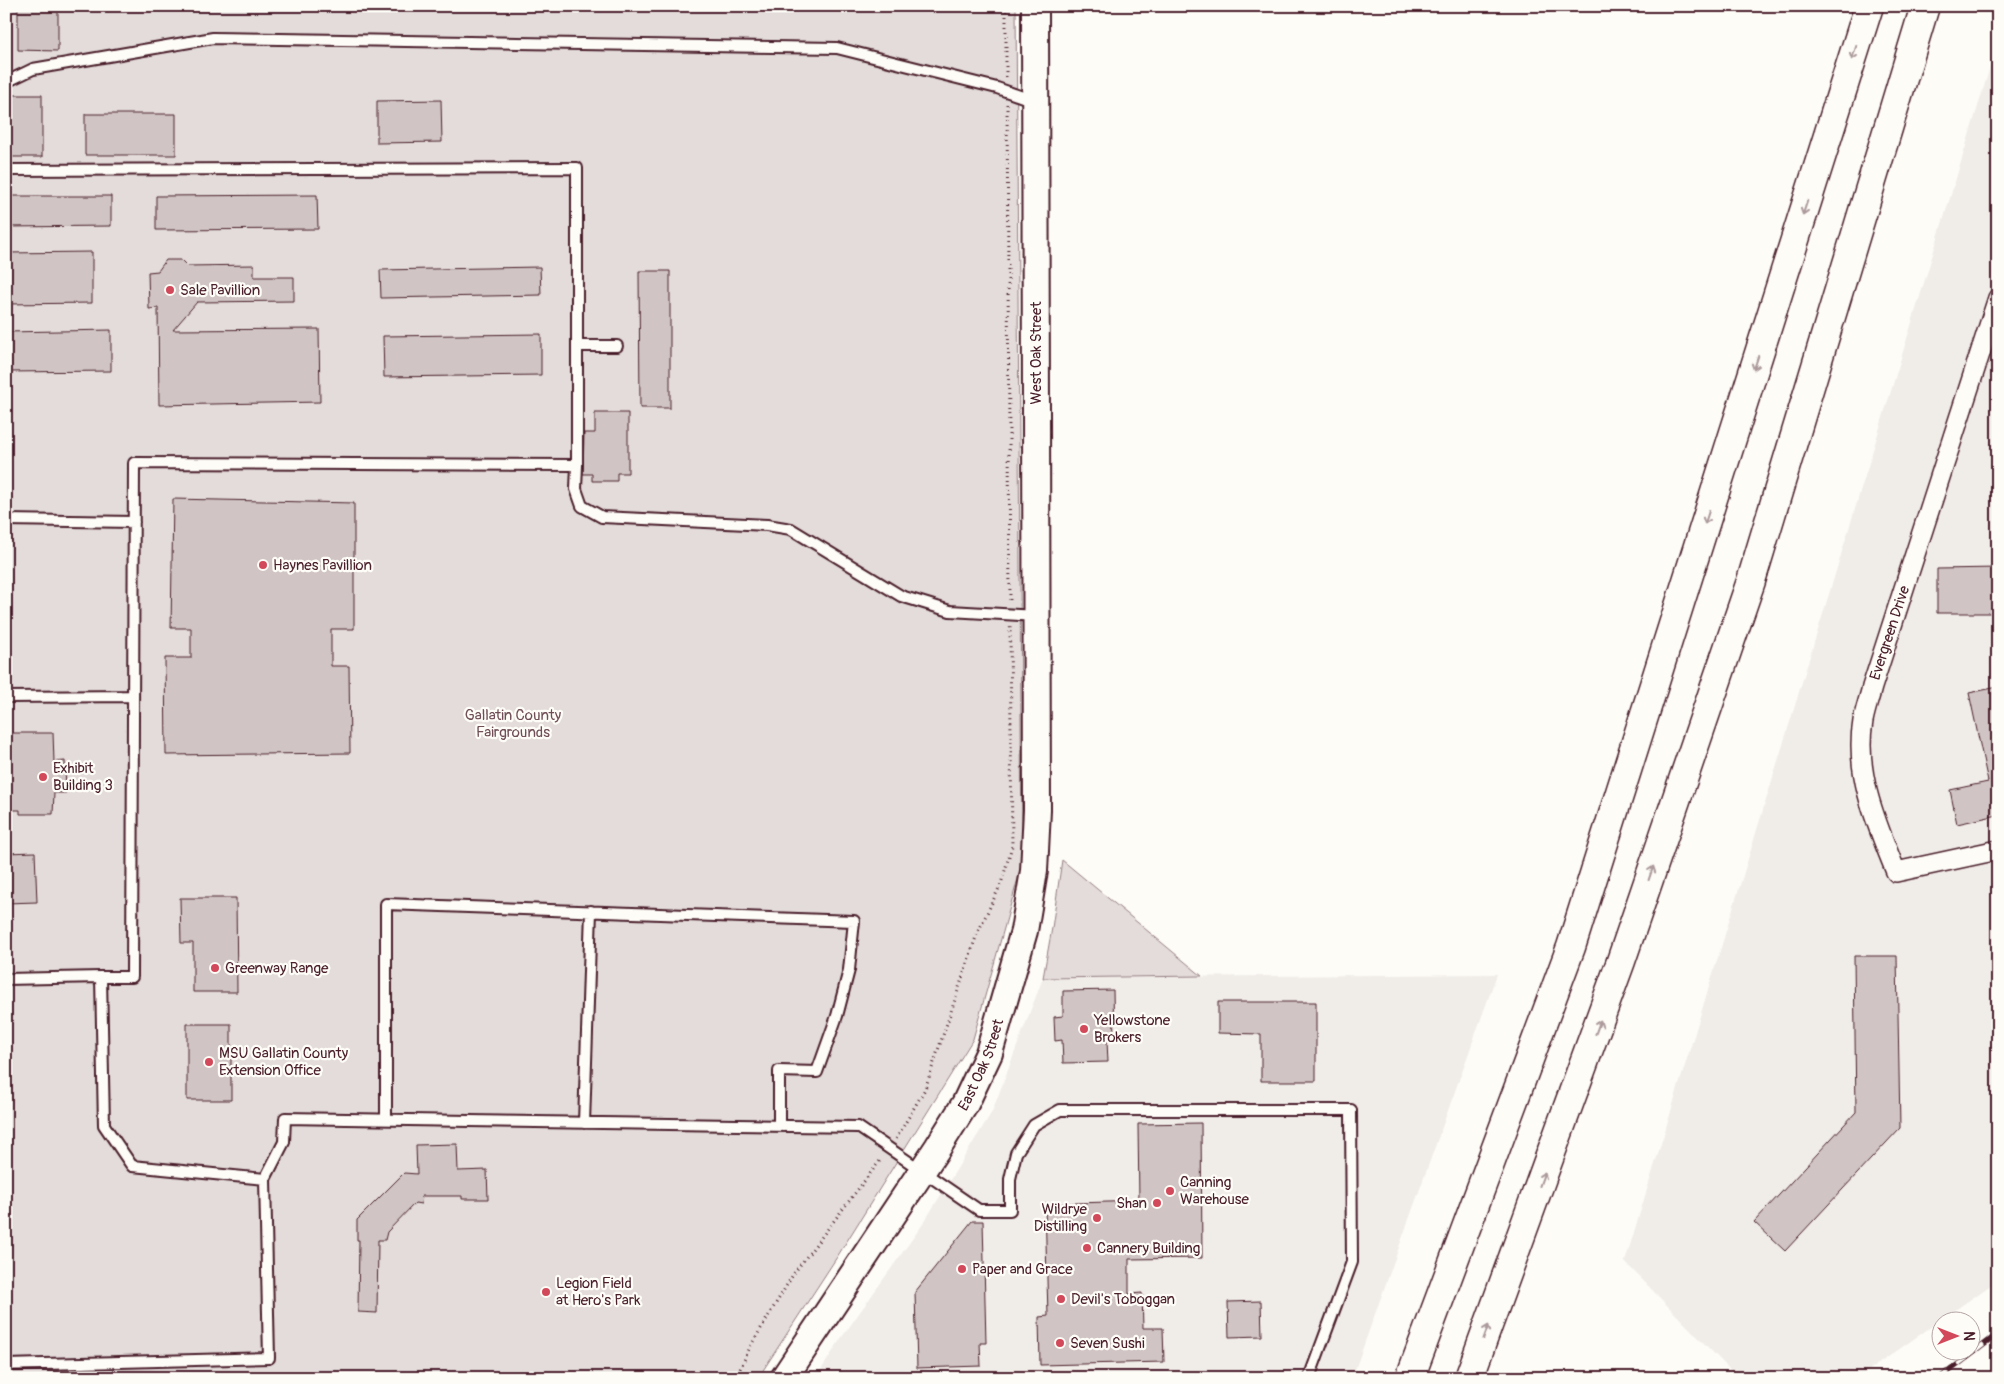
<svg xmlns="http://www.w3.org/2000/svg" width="2004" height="1384" viewBox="0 0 2004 1384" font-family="Pangolin,sans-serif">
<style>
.built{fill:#f0ece8}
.green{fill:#e3dcda;stroke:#967e82}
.building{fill:#d0c5c4;stroke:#4a1f2b}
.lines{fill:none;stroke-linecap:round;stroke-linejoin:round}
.lane-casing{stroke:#4a1f2b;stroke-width:14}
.street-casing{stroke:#4a1f2b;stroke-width:22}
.secondary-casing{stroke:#4a1f2b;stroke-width:30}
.highway-casing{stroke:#4a1f2b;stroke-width:31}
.path{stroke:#4a1f2b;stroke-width:3;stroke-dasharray:1 4;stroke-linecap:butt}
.lane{stroke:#fdfcf7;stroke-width:10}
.street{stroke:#fdfcf7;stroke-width:19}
.secondary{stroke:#fdfcf7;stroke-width:26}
.highway{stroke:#fdfcf7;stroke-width:28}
.rail-casing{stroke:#4a1f2b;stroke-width:5.5}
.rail{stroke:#fdfcf7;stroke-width:4;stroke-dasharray:11;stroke-linecap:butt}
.oneway{stroke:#ac999b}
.poi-dot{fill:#d1495b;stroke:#fdfcf7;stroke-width:2}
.labels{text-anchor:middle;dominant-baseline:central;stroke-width:4.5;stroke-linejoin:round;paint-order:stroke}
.poi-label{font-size:15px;fill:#4a1f2b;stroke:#fdfcf7;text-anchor:start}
.street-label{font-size:15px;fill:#4a1f2b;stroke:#fdfcf7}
.park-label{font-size:15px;fill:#704e57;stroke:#fdfcf7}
</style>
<rect width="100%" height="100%" fill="#fdfcf7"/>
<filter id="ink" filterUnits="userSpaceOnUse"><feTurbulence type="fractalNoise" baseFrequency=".02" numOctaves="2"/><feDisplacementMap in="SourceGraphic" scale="10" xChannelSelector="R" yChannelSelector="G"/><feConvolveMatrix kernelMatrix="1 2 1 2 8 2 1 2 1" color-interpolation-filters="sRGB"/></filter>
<g filter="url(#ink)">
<path class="built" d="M1998 41V1280L1858 1378H1738L1625 1262Z
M1497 974 1352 1378H816L840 1340 923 1224 992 1112 1043 978Z"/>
<path class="green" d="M6 6H1016L1022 864 973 1039 837 1257 758 1378H6Z
M1062 860 1202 976 1043 978 1052 928Z"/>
<path class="building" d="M18 6H58V51L18 50Z
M6 95H42V157H6Z
M441 100 442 142 377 143V101Z
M85 114H176V155H85Z
M317 195 318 229 156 230V196Z
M6 196H111V226L6 227Z
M92 252V303L6 304V253Z
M166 260H181L187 266 254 265V277H294V301L197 302 173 330 319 329 320 402 159 405 158 308 149 309 148 272 158 271Z
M540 267 541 295 381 298 380 270Z
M639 271H670V408H640Z
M111 330V371L6 372V332Z
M541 334V375L384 377 383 336Z
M595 413H628V473H617V481H592V474H583L584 433H595Z
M173 499 354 503V629H331V666H349L350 753 166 755 165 658H191V628H171Z
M1998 568V613H1937V569Z
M1998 687V815L1957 824 1950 790 1988 782 1969 693Z
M6 733H53L54 762 65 761 66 793H54L53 814H20V810H6Z
M35 852 37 902 6 903V853Z
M180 898H236L237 992H193V943H181Z
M1854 956H1897L1900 1128 1785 1251 1754 1222 1856 1112Z
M1113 990 1114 1041H1107L1108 1062 1063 1063 1062 1040 1055 1041 1054 1017 1063 1016V991Z
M1218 1002H1316V1081H1261V1034L1218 1033Z
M187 1024H231V1100H187Z
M1201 1123 1202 1258 1129 1259V1294L1142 1293 1143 1328H1163L1164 1362 1040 1365 1039 1317 1048 1316 1045 1204 1139 1201 1138 1124Z
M457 1144 458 1171 487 1170 488 1199H462V1196H422L421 1204 415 1203 387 1232 385 1240H378L377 1313 358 1312 359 1240H357V1220L404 1173 417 1174 416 1145Z
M972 1221H983L986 1343H980L981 1366 917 1368 915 1292Z
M1261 1301 1262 1336 1229 1337 1228 1302Z"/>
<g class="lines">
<defs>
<path id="lane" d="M6 82 33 69 213 38 837 48 997 88 1034 101
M6 170 577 168V346
M577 465 576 489 582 506 602 517 767 525 791 529 901 596 950 611 1037 616
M6 520 134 522
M6 697 133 696
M101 977H132L134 463 577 465V346H617
M6 979 101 977 104 1125 132 1166 265 1179 284 1142 285 1118 858 1127 979 1210H1010V1179L1016 1153 1034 1125 1060 1110H1351L1352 1262 1309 1378
M386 1119V904L854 921 849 970 837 1016 817 1072 779 1071V1126
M584 1123 591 911
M6 1365 269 1358 265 1179"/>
<path id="street" d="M1998 298 1872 687C1869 699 1865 710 1863 721 1854 773 1877 825 1896 872L1998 850"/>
<g id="secondary">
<path id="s1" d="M784 1378 938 1147 965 1104 989 1053 1024 931 1034 871 1037 810 1035 6"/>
</g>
<path id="highway" d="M1410 1378 1571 947 1869 6
M1469 1378 1621 961 1751 581 1925 6"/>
</defs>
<use href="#lane" class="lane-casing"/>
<use href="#street" class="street-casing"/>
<use href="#secondary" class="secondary-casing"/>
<use href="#highway" class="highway-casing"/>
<path class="path" d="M1006 6V77
M1007 104 1010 602
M896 1139 925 1089 977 934 1001 884 1012 846 1010 626
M736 1378 750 1347 794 1273 882 1158"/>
<use href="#lane" class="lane"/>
<use href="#street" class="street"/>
<use href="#secondary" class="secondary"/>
<use href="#highway" class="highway"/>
<defs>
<path id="rail" d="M1940 1378 1998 1334"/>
</defs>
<use href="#rail" class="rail-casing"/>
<use href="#rail" class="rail"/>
</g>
<defs><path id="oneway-shaft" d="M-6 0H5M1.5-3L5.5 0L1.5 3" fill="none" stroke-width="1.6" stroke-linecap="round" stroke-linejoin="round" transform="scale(1.25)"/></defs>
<g class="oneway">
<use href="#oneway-shaft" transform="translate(1854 53) rotate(108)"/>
<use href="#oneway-shaft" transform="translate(1805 208) rotate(108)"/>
<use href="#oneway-shaft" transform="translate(1756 363) rotate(108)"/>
<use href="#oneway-shaft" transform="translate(1707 517) rotate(108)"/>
<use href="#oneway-shaft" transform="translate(1651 873) rotate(-71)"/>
<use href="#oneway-shaft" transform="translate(1598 1027) rotate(-70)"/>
<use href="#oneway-shaft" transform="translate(1542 1179) rotate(-70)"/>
<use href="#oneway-shaft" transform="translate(1486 1332) rotate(-70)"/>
</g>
</g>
<g class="poi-dot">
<circle cx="170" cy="290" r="5"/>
<circle cx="263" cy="565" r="5"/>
<circle cx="43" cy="777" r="5"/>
<circle cx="215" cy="968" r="5"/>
<circle cx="1084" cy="1029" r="5"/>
<circle cx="209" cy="1062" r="5"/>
<circle cx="1170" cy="1191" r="5"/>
<circle cx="1157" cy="1203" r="5"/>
<circle cx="1097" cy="1218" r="5"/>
<circle cx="1087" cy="1248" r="5"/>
<circle cx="962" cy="1269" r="5"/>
<circle cx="546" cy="1292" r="5"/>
<circle cx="1061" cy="1299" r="5"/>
<circle cx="1060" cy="1343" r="5"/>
</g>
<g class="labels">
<g class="poi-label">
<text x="180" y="290">Sale Pavillion</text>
<text x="273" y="565">Haynes Pavillion</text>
<text x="53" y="768">Exhibit<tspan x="53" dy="17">Building 3</tspan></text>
<text x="225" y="968">Greenway Range</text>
<text x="1094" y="1020">Yellowstone<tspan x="1094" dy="17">Brokers</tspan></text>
<text x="219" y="1053">MSU Gallatin County<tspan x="219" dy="17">Extension Office</tspan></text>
<text x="1180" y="1182">Canning<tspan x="1180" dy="17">Warehouse</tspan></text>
<text x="1147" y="1203" text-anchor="end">Shan</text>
<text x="1087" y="1209" text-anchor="end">Wildrye<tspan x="1087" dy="17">Distilling</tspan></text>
<text x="1097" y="1248">Cannery Building</text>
<text x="972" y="1269">Paper and Grace</text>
<text x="556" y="1283">Legion Field<tspan x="556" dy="17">at Hero's Park</tspan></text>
<text x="1071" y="1299">Devil's Toboggan</text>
<text x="1070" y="1343">Seven Sushi</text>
</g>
<g class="street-label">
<text transform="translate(1036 353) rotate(-90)">West Oak Street</text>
<text transform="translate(1890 633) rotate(-72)">Evergreen Drive</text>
<text stroke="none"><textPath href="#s1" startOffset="371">East Oak Street</textPath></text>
</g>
<g class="park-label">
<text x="513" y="715">Gallatin County<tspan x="513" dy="17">Fairgrounds</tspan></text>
</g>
</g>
<rect width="2004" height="1384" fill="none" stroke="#fdfcf7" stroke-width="25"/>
<rect x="12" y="12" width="1979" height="1359" fill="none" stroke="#4a1f2b" stroke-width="2" filter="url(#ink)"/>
<g transform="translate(1956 1336) rotate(90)"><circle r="24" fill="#fdfcf7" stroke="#b5a4a5"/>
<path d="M0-4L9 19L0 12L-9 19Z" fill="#d1495b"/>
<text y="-8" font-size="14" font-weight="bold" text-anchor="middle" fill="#4a1f2b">N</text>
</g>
</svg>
